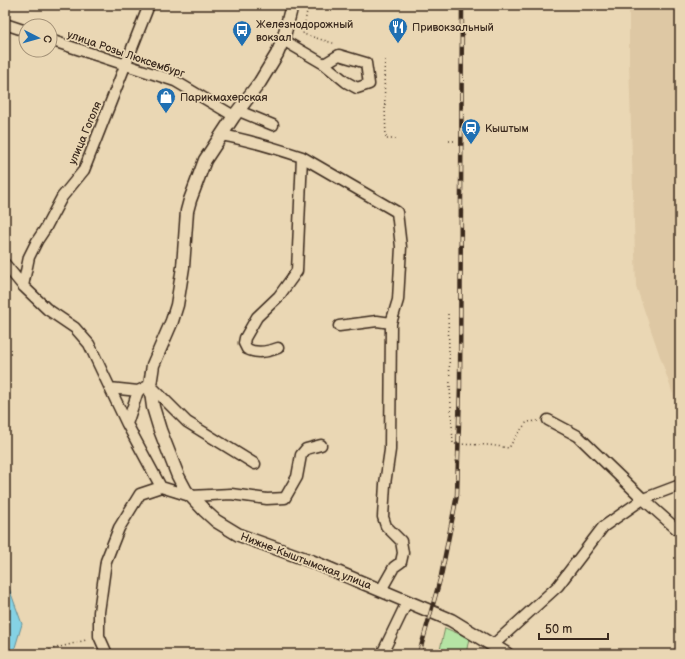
<svg xmlns="http://www.w3.org/2000/svg" width="685" height="659" viewBox="0 0 685 659" font-family="'Balsamiq Sans',sans-serif">
<style>
.built{fill:#dec8a4}
.green{fill:#b5e4a4;stroke:#788761}
.water{fill:#85d2e4;stroke:#678f95}
.lines{fill:none;stroke-linecap:round;stroke-linejoin:round}
.minor-casing{stroke:#3b2a1e;stroke-width:13}
.major-casing{stroke:#3b2a1e;stroke-width:15}
.path{stroke:#3b2a1e;stroke-width:1.5;stroke-dasharray:1 3;stroke-linecap:butt}
.minor{stroke:#ead7b4;stroke-width:10}
.major{stroke:#ead7b4;stroke-width:12}
.rail-casing{stroke:#3b2a1e;stroke-width:4.5}
.rail{stroke:#ead7b4;stroke-width:3;stroke-dasharray:9;stroke-linecap:butt}
.labels{text-anchor:middle;dominant-baseline:central;stroke-width:3.5;stroke-linejoin:round;paint-order:stroke}
.poi-label{font-size:11px;fill:#3b2a1e;stroke:#ead7b4;text-anchor:start}
.street-label{font-size:11px;fill:#3b2a1e;stroke:#ead7b4}
</style>
<rect width="100%" height="100%" fill="#ead7b4"/>
<filter id="ink" filterUnits="userSpaceOnUse"><feTurbulence type="fractalNoise" baseFrequency=".025" numOctaves="2"/><feDisplacementMap in="SourceGraphic" scale="8" xChannelSelector="R" yChannelSelector="G"/><feConvolveMatrix kernelMatrix="1 2 1 2 8 2 1 2 1" color-interpolation-filters="sRGB"/></filter>
<g filter="url(#ink)">
<path class="built" d="M629 5H680V415L636 286 629 63Z"/>
<path class="green" d="M445 628 469 638 466 654H439Z"/>
<path class="water" d="M5 577 22 624 13 654H5Z"/>
<g class="lines">
<defs>
<path id="minor" d="M5 24 26 31
M50 40 175 81 234 116
M283 40 324 64 346 82 357 88 369 84 366 63 339 55 324 64
M239 111 273 125
M221 135C249 140 275 148 302 157L297 271 279 296 257 317 245 338 244 343 247 349C257 354 267 352 278 348
M302 157 397 212 401 247 398 300 391 323 390 450 385 484 383 517 386 526 401 541 403 553 401 562 394 567 381 590
M5 264 23 286 47 309 75 328 89 344 127 424 161 487 190 496 231 494 267 499 285 498 297 477 301 455 306 449 321 445
M23 286 29 257 37 241 45 229 62 197 84 170 149 5
M339 326 377 321 391 323
M110 388 138 391 150 385 187 422 255 464
M548 420 578 436 643 499 680 532
M127 424 138 391
M493 645 558 586 603 527 643 499 680 485
M107 654 99 636V612L106 561 119 528 140 494 161 487
M382 654 407 602"/>
<path id="major" d="M292 5 283 40 277 54 260 82 234 116 205 160 190 200 187 211 183 267 177 305 172 321 153 365 150 385 153 407 160 430 178 476 186 491 205 511 216 521 239 535 311 561 451 620 507 654"/>
</defs>
<use href="#minor" class="minor-casing"/>
<use href="#major" class="major-casing"/>
<path class="path" d="M308 5 303 34 336 44
M385 60 384 74 386 139H398
M449 141H457
M448 314 450 387 453 444 489 445 509 448 516 436 527 422 538 421
M34 654 90 639"/>
<use href="#minor" class="minor"/>
<use href="#major" class="major"/>
<defs>
<path id="rail" d="M419 654 441 576 457 495 460 386 462 5"/>
</defs>
<use href="#rail" class="rail-casing"/>
<use href="#rail" class="rail"/>
</g>
</g>
<defs>
<symbol id="restaurant-pin" viewBox="-11 -11 22 30"><path d="M0 17L-7.5 6A9.5 9.5 0 1 1 7.5 6Z" fill="#1f6fb2" stroke="#ead7b4"/><path d="M-5-6h1v4h1v-4h1v4h1v-4h1v5L-1.5 .5V6h-2V.5L-5-1ZM5-6V6H3V1.5H1.5Q1.5-4 5-6Z" fill="#fff"/></symbol>
<symbol id="bus-pin" viewBox="-11 -11 22 30"><path d="M0 17L-7.5 6A9.5 9.5 0 1 1 7.5 6Z" fill="#1f6fb2" stroke="#ead7b4"/><path d="M-5-6H5V4H4V6H2V4H-2V6H-4V4H-5ZM-3.5-4V0h7V-4ZM-3.5 1.2v1.5H-2V1.2ZM2 1.2v1.5H3.5V1.2Z" fill="#fff"/></symbol>
<symbol id="shop-pin" viewBox="-11 -11 22 30"><path d="M0 17L-7.5 6A9.5 9.5 0 1 1 7.5 6Z" fill="#1f6fb2" stroke="#ead7b4"/><path d="M-5-2.5h2.3a2.7 3.5 0 0 1 5.4 0H5L5.5 6h-11ZM-1.5-2.5h3a1.5 2.3 0 0 0-3 0Z" fill="#fff"/></symbol>
<symbol id="station-pin" viewBox="-11 -11 22 30"><path d="M0 17L-7.5 6A9.5 9.5 0 1 1 7.5 6Z" fill="#1f6fb2" stroke="#ead7b4"/><path d="M-3-6H3Q5-6 5-4V2Q5 4 3 4L4.5 6H3L1.5 4h-3L-3 6H-4.5L-3 4Q-5 4-5 2V-4Q-5-6-3-6ZM-3.5-4v3h7v-3ZM-3.5 1v1.5H-2V1ZM2 1v1.5H3.5V1Z" fill="#fff"/></symbol>
</defs>
<g fill-rule="evenodd">
<use href="#restaurant-pin" x="387" y="16" width="22" height="30"/>
<use href="#bus-pin" x="231" y="19" width="22" height="30"/>
<use href="#shop-pin" x="155" y="86" width="22" height="30"/>
<use href="#station-pin" x="460" y="117" width="22" height="30"/>
</g>
<g class="labels">
<g class="poi-label">
<text x="256" y="24">Железнодорожный<tspan x="256" dy="13">вокзал</tspan></text>
<text x="412" y="27">Привокзальный</text>
<text x="180" y="97">Парикмахерская</text>
<text x="485" y="128">Кыштым</text>
</g>
<g class="street-label">
<text transform="translate(126 54) rotate(19)">улица Розы Люксембург</text>
<text transform="translate(85 133) rotate(-67)">улица Гоголя</text>
<text transform="translate(306 561) rotate(21)">Нижне-Кыштымская улица</text>
</g>
</g>
<rect width="685" height="659" fill="none" stroke="#ead7b4" stroke-width="20"/>
<rect x="10" y="10" width="665" height="639" fill="none" stroke="#3b2a1e" stroke-width="1.5" filter="url(#ink)"/>
<g transform="translate(38 38) rotate(96)"><circle r="19" fill="#ead7b4" stroke="#a49278"/>
<path d="M0-3L7 15L0 10L-7 15Z" fill="#1f6fb2"/>
<text y="-6" font-size="11" font-weight="bold" text-anchor="middle" fill="#3b2a1e">С</text>
</g>
<path d="M539 633v6h69v-6" fill="none" stroke="#3b2a1e" stroke-width="2"/>
<text x="545" y="633" font-size="12" fill="#3b2a1e" stroke="#ead7b4" stroke-width="3" paint-order="stroke">50 m</text>
</svg>
